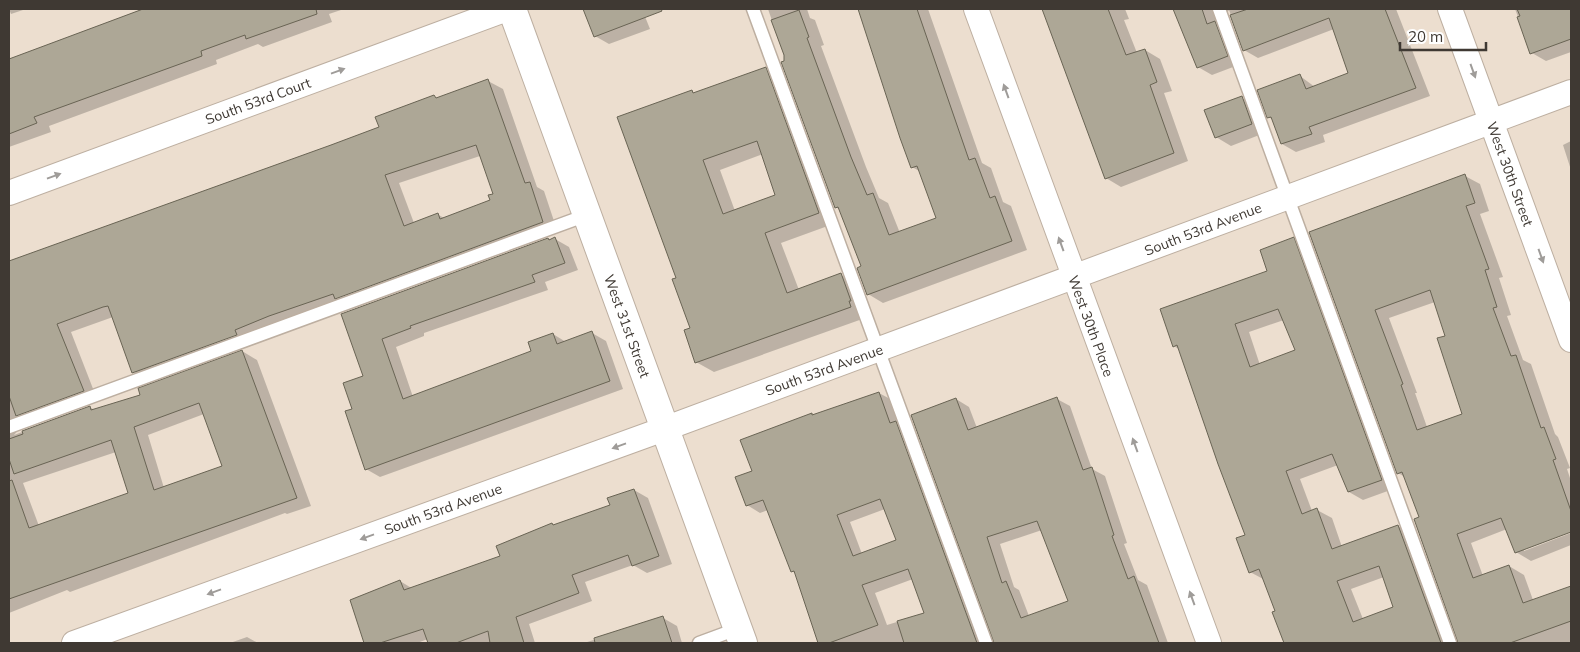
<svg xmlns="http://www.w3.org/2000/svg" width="1580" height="652" viewBox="0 0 1580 652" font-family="Mulish,sans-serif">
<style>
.shadow{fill:#0003;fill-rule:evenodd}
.building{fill:#ada796;stroke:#696454;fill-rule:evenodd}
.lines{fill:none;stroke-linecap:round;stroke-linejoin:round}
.service-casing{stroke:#bdafa1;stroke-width:15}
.minor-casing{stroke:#bdafa1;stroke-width:26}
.secondary-casing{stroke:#bdafa1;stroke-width:30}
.service{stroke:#fff;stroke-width:12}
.minor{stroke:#fff;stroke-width:24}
.secondary{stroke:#fff;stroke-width:28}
.oneway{fill:#9f9c99}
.labels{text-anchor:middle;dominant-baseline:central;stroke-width:4;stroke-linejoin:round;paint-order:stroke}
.street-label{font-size:14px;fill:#3f3933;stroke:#fff}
</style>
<rect width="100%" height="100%" fill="#ecdecf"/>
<path class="shadow" d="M9 9H26L11 14Z
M143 9H344L329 14 332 22 263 47 258 44 216 60 217 64 49 126 51 132 9 147V58L13 59Z
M582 9H642L650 29 609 44 595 36 585 10Z
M768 9H807L810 18 815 20 824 45 821 46 866 167 879 198 888 203 900 233 938 219 921 172 912 167 901 138 859 9H928L982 163 991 168 1003 202 1011 206 1027 250 883 303 868 294 863 267 840 210 836 207Z
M1045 9H1125L1129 19 1124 20 1137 53 1145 50 1160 59 1172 91 1164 93 1188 161 1121 187 1106 178Z
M1174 9H1396L1430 96 1323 135 1325 142 1296 152 1282 144 1274 120 1268 117 1300 76 1315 87 1350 74 1334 29 1258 58 1244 50 1229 10 1225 16 1241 64 1212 75 1198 67Z
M1515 9H1571V52L1546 61 1532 53Z
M766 69 783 79 836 223 781 243 799 290 841 275 859 285 868 317 714 372 696 362 692 328 678 278 692 92 695 94ZM763 154 776 196 735 211 720 170Z
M488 81 503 89 537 187 544 191 557 230 148 381 134 372 113 317 71 332 97 399 21 427 14 435 89 407 95 410 142 396 242 351 257 360 311 506 287 514 285 513 70 592 67 590 9 613V262L381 128 434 97 438 99ZM480 156 495 194 491 201 444 218 437 214 414 223 399 183ZM204 414 224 467 164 488 148 435ZM116 452 129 494 39 526 23 483Z
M1242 98 1257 106 1267 132 1231 146 1216 137Z
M1571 141V170L1563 145Z
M1465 176 1480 184 1489 211 1480 214 1503 277 1499 278 1511 315 1507 316 1523 360 1531 364 1555 434 1558 437 1570 468 1567 469 1571 481V531L1524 548V551L1571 533V545L1531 561 1516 552 1507 529 1471 543 1483 576 1509 566 1524 575 1533 600 1571 587V643H1458L1420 518 1405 477 1398 473 1310 232ZM1435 302 1447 336 1463 414 1427 427 1415 393H1417L1389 318Z
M548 239H555L569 247 578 270 545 282 548 290 424 333V336L396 347 413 397 532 352 553 334 566 342 592 333 606 341 623 389 380 477 366 469 354 410 364 377 342 315Z
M1293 239 1308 247 1396 488 1363 500 1349 492 1338 465 1300 479 1312 511 1317 510 1332 518 1342 547 1398 526 1413 535 1452 643H1285L1273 613 1277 612 1265 580 1250 572 1247 536 1180 350 1174 346 1269 271ZM1284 320 1296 351 1260 365 1249 332ZM1384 577 1395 607 1363 619 1351 589Z
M879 393 892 400 987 643H819L796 574 792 571 768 510 760 513 747 505 754 472 811 415 814 416ZM885 509 897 540 862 554 850 522ZM913 579 926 613 887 625 875 593Z
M956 399 969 407 977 428 1057 399 1070 406 1092 469 1105 476 1127 543 1124 544 1138 580 1147 585 1168 643H995ZM1042 530 1070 601 1029 616 1019 590 1014 587 1000 544Z
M634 490 648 498 672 564 647 573 633 565 585 582 592 601 529 624 535 643H497L496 641 490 643H430L428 639 417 643H365L351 600 400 581 413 589 502 557 552 524 555 526 611 506Z
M663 618 677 626 682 643H584Z
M247 637 258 643H230Z"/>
<path class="building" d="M143 9H316L317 14 246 39 245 35 201 51 202 56 34 117 37 123 9 134V59Z
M583 9H661L662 11 594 37Z
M858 9H917L969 160 975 158 990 198 995 196 1012 241 867 295 857 268 861 266 838 207 835 208 781 62 784 61V55L771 20 799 10 809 37 807 38 851 157 867 195 873 193 889 235 936 218 917 166 911 168 900 138Z
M1042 9H1108L1126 55 1145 49 1157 82 1150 85 1174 153 1105 179Z
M1173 9H1202L1207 24 1215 21 1228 56 1197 68Z
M1248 9H1385L1416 88 1309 127 1312 134 1281 144 1271 117 1267 118 1257 90 1300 74 1306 89 1348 73 1329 18 1243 51 1230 15Z
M1517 9H1571V39L1530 54 1517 17 1520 16Z
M766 67 819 213 765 233 787 293 841 273 851 301H849L851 307 695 363 684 330 690 328 672 279 676 278 617 117 692 90 693 93ZM757 141 775 195 723 214 703 160Z
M488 79 525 183 530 182 543 222 335 299 333 294 269 316 235 330 237 335 132 373 108 306 103 307 57 324 84 391 16 416 9 396V261L331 145 379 127 375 117 434 95 436 98ZM476 145 493 194 488 195 490 200 440 219 438 213 404 226 385 175Z
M1242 96 1252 124 1215 138 1204 110Z
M1465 174 1475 203 1466 206 1489 269 1485 270 1497 307 1493 308 1511 356 1516 355 1541 428 1544 427 1556 459 1553 460 1571 511V532L1515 553 1501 518 1457 534 1473 578 1509 565 1523 603 1571 586V621L1510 643H1458L1414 519 1419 517 1402 472 1397 474 1309 232ZM1430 290 1445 336 1437 338 1462 414 1417 430 1401 385 1403 384 1375 310Z
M555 237 565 263 532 275 535 282 410 326 411 328 382 339 403 399 531 351 528 342 553 333 557 344 592 331 610 381 365 470 345 411 352 409 343 383 363 376 341 314 548 238 549 240Z
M1294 237 1382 480 1348 492 1332 454 1286 471 1302 514 1317 508 1332 549 1398 525 1441 643H1284L1272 612 1275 611 1259 569 1249 573 1236 538 1245 535 1218 464 1177 345 1173 347 1160 309 1267 271 1260 250ZM1278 309 1295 350 1250 367 1235 324ZM1379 566 1393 607 1353 622 1337 581Z
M242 350 297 498 9 599V481L12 480 29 528 128 493 111 440 14 474 9 459V439L23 434 22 431 90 406 91 410 140 395 138 388ZM199 403 222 466 154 490 134 427Z
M879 392 890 423 896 421 977 643H904L897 621 924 613 908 569 862 585 878 625 829 643H818L794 571 791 572 763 500 746 506 735 477 752 471 740 440 812 413V415ZM880 499 896 540 853 556 837 515Z
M1057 397 1083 470 1092 467 1114 535 1112 536 1128 579 1134 576 1159 643H994L911 415 956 398 968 430ZM1037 521 1068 601 1021 618 1006 581 1002 583 987 537Z
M634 489 659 556 632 566 628 555 572 575 579 593 516 617 524 643H490L488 631 456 643H428L423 629 380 643H364L350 600 400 580 404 590 500 556 496 546 552 523 553 525 610 505 607 498Z
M663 616 672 643H595L594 638Z"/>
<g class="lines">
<defs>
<path id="service" d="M753 9 986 643
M1219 9 1450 643
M9 427 587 215
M699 643 737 629"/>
<path id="minor" d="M976 9 1209 643
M1450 9 1571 340
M9 193 507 9
M74 643 664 429 1571 92"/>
<path id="secondary" d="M512 9 743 643"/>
</defs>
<use href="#service" class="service-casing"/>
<use href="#minor" class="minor-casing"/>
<use href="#secondary" class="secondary-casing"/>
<use href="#service" class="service"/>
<use href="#minor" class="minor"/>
<use href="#secondary" class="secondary"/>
</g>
<defs><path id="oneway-solid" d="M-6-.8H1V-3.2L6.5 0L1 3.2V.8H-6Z" transform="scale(1.25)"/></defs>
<g class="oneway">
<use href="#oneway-solid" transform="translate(338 71) rotate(-20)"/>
<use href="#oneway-solid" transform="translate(1473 71) rotate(70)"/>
<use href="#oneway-solid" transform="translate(1006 91) rotate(-110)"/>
<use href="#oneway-solid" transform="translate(54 176) rotate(-20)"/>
<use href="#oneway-solid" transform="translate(1061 244) rotate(-110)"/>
<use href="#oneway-solid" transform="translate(1541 256) rotate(70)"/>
<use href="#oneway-solid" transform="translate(1135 445) rotate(-110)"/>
<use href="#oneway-solid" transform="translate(619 446) rotate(160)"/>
<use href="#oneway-solid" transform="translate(367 537) rotate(160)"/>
<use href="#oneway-solid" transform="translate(214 592) rotate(160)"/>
<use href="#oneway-solid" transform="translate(1192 598) rotate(-110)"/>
</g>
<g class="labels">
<g class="street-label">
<text transform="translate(258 101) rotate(-20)">South 53rd Court</text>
<text transform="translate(1510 174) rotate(70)">West 30th Street</text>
<text transform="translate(1203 229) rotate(-21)">South 53rd Avenue</text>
<text transform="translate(627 326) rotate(70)">West 31st Street</text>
<text transform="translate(1091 326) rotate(70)">West 30th Place</text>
<text transform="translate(824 370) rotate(-20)">South 53rd Avenue</text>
<text transform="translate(443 509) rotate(-20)">South 53rd Avenue</text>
</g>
</g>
<rect width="1580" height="652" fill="none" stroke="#3f3933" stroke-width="20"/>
<path d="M1400 42v8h86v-8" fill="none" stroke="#3f3933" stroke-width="2.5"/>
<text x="1408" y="42" font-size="15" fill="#3f3933" stroke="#ffffff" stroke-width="4" paint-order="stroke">20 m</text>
</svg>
